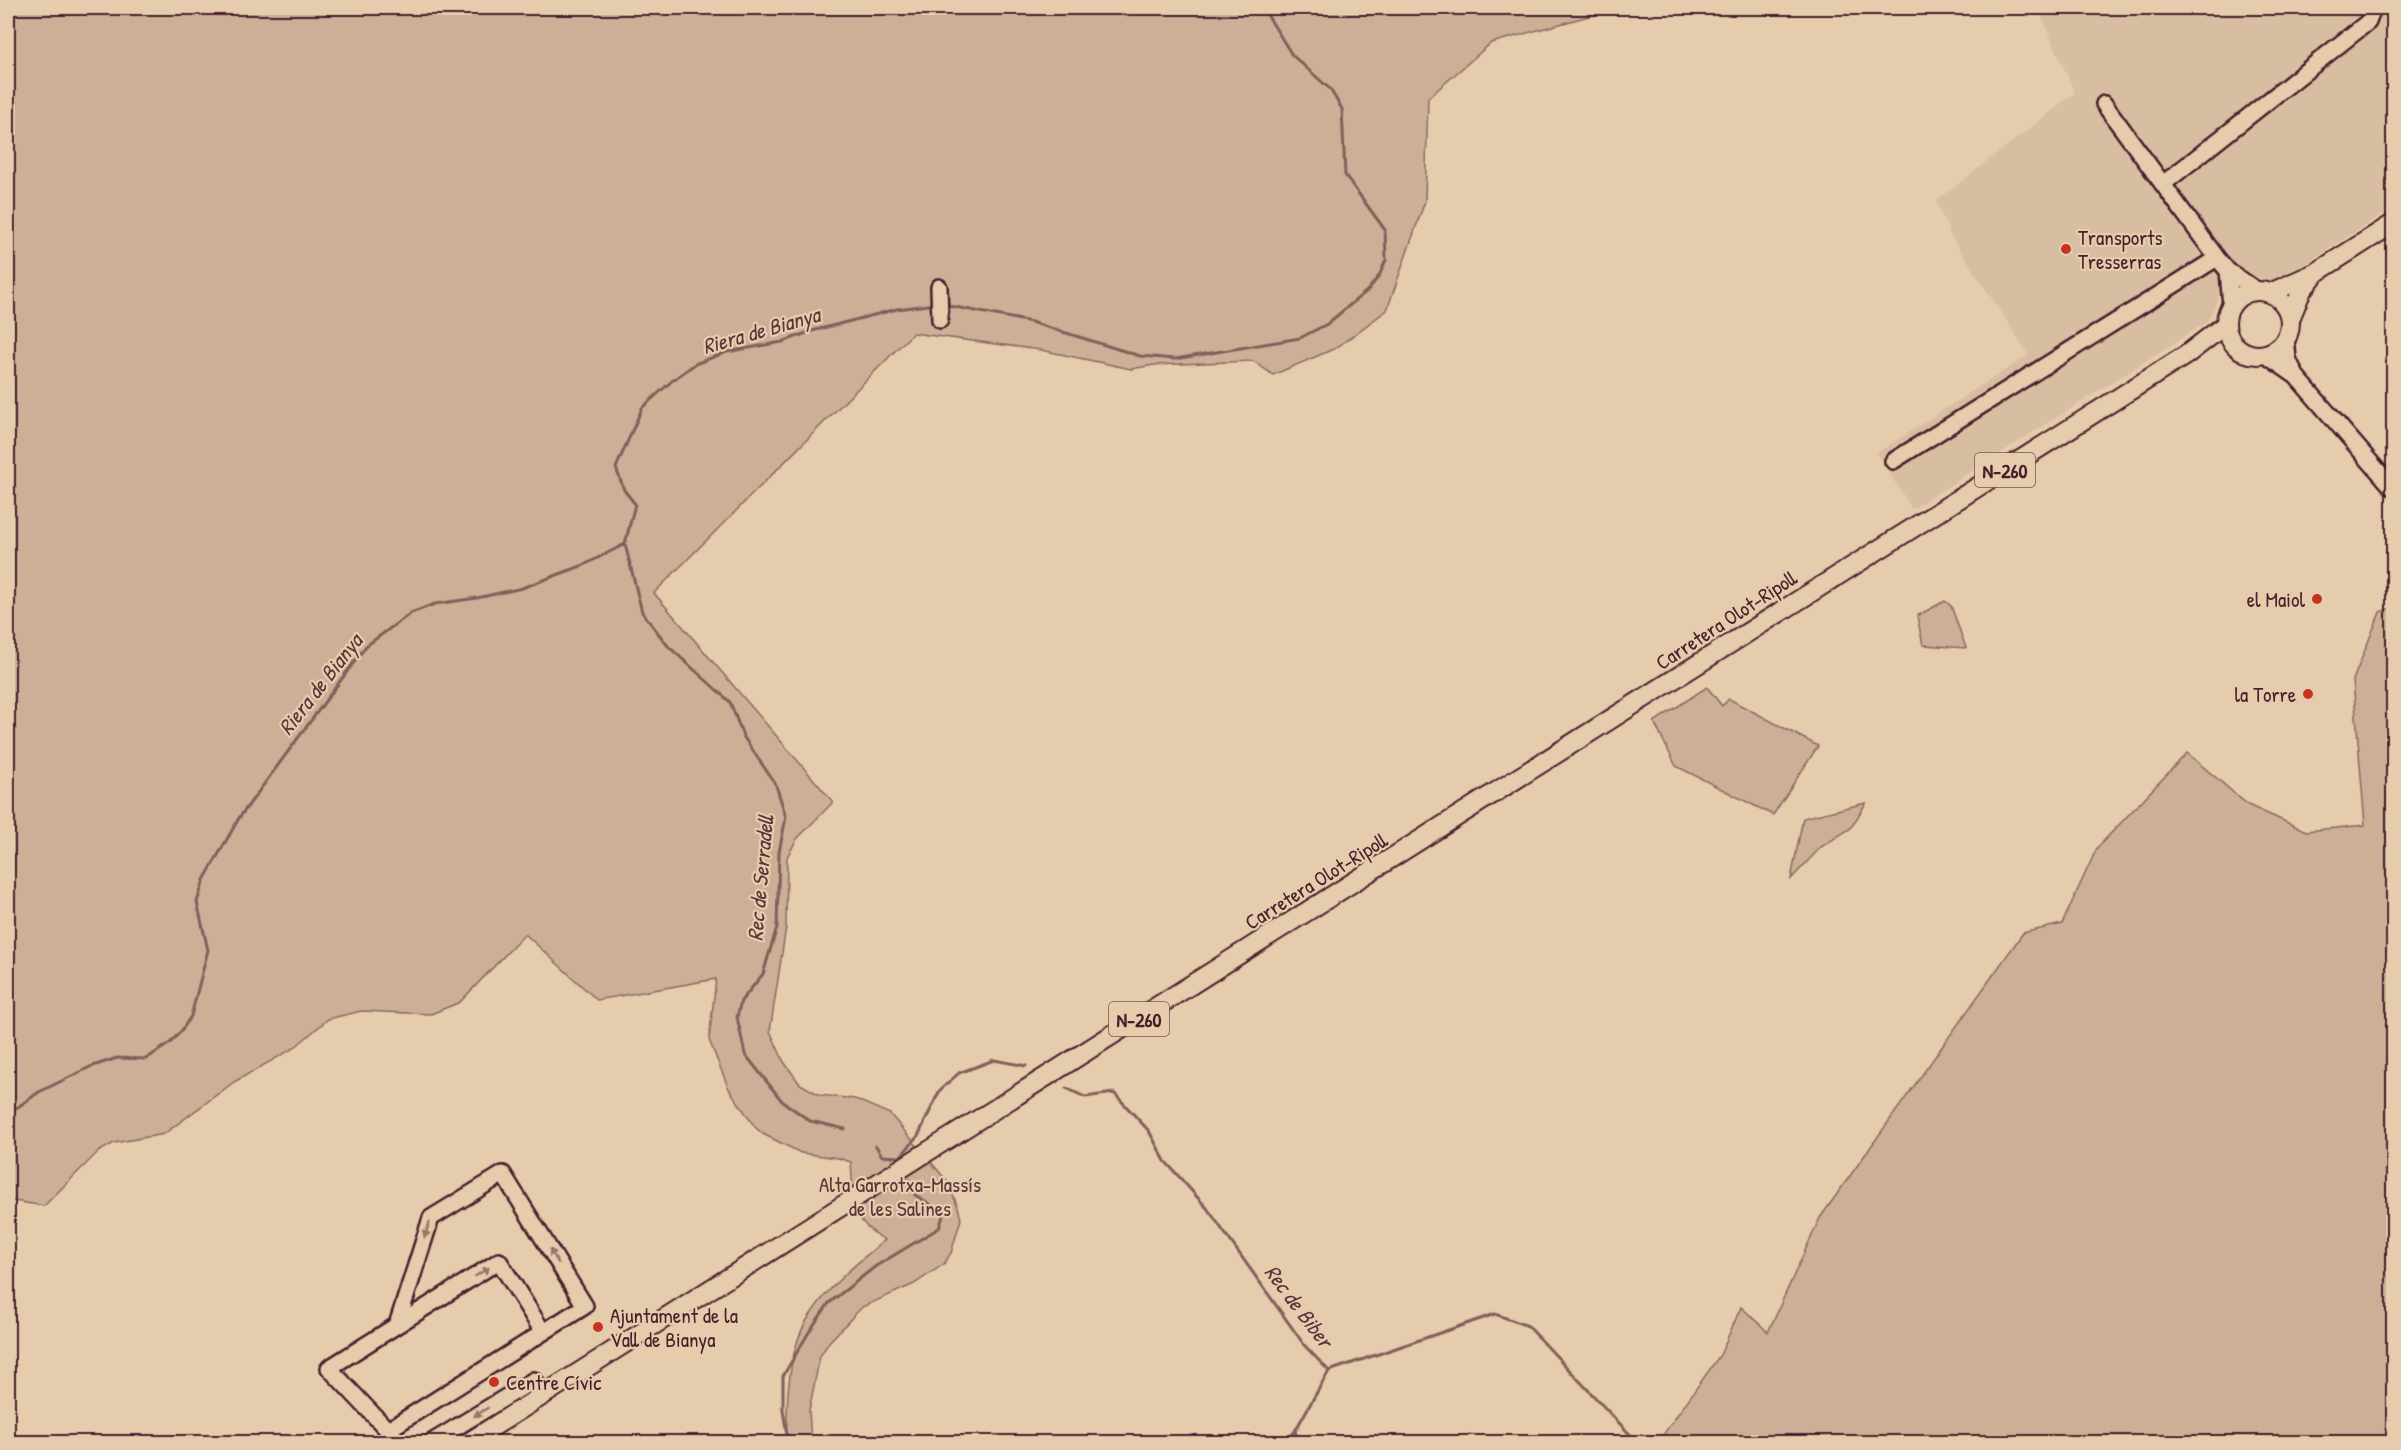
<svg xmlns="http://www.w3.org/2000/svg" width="2401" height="1450" viewBox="0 0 2401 1450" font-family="'Patrick Hand',sans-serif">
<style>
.built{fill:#d7bda1}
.green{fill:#cbb097;stroke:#8a6861;stroke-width:1.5}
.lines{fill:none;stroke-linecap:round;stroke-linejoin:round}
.stream{stroke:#825e5a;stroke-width:3}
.minor-casing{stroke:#4a1f2b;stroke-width:20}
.major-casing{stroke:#4a1f2b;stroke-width:22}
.minor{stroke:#e4ccac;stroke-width:15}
.major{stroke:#e4ccac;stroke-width:18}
.oneway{fill:#97766c}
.poi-dot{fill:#c8321e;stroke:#e4ccac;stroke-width:2}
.labels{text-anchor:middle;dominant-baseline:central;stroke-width:4.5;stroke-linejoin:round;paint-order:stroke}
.shield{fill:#e4ccac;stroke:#785352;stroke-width:1.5}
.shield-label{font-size:20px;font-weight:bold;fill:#4a1f2b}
.poi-label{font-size:21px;fill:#4a1f2b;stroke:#e4ccac;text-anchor:start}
.street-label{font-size:21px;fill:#4a1f2b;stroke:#e4ccac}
.park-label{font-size:21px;fill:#5d353b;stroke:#e4ccac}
.water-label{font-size:22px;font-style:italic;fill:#5d343b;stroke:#e4ccac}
</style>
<rect width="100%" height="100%" fill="#e4ccac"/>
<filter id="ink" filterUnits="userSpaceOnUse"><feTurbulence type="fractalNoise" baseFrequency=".0167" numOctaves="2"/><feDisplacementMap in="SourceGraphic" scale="12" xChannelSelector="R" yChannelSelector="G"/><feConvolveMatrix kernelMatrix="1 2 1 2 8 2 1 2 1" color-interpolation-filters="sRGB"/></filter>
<g filter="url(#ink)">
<path class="built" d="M2038 8H2393V208L2275 283 2253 276 2219 296 2207 322 1912 509 1877 453 2029 355 1951 236 1936 201 2075 93Z"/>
<path class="green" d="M8 8H1618L1491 43 1428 98 1425 201 1387 310 1336 348 1273 375 1253 361 1154 365 1131 369 1041 350 913 333 654 593 833 802 797 839 787 857 786 927 770 1031 784 1062 800 1084 820 1095 855 1099 890 1114 947 1181 958 1207 961 1219 951 1253 944 1264 914 1284 862 1307 829 1342 820 1356 809 1410 811 1442H787C786 1406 788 1352 807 1320 827 1287 856 1264 885 1240 848 1219 854 1200 851 1162L838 1158 801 1153 763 1134 755 1127 729 1089 709 1040 716 979 597 1000 525 934 460 1002 431 1014 361 1011 328 1019 294 1048 234 1082 164 1134 114 1143 98 1152 44 1206 8 1200Z
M1945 601 1951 606 1966 648 1923 645 1917 616Z
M2393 607V1442H1658L1720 1355 1741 1307 1768 1332 1820 1218 2023 933 2062 924 2097 848 2187 753 2248 805 2306 831 2365 825 2353 680 2380 612Z
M1707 687 1722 706 1729 699 1818 746 1773 815 1676 766 1654 722Z
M1866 803 1851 828 1821 847 1791 879 1803 818Z"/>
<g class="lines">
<path class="stream" d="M945 305 1031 322 1140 356 1175 359 1300 338 1327 324 1368 290 1379 276 1386 260 1385 230 1345 175 1342 109 1330 89 1292 55 1263 8
M625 544 642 612 668 646 730 702 743 736 776 785 786 817 779 852 777 927 763 974 741 1001 737 1017 745 1054 782 1101 810 1121 845 1129
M1066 1088 1085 1097 1114 1093 1149 1131 1165 1161 1207 1208 1305 1346 1329 1371 1495 1314 1528 1326 1637 1442
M8 1114 39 1092 90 1067 117 1058 146 1059 170 1043 182 1030 191 1016 208 950 197 902 204 880 239 818 366 646 411 613 435 604 477 598 522 588 584 565 625 544 635 504 624 490 616 468 642 408 673 380 695 364 727 352 782 342 812 331 897 309 935 304
M876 1146 882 1156 900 1157 918 1136 940 1090 959 1073 994 1060 1026 1066
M788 1442 783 1410V1376L809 1332 829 1303 876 1266 939 1228 944 1213 915 1195 909 1180
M1287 1442 1294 1432
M1299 1442 1295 1431 1329 1371"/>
<defs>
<path id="minor" d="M2104 104 2217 258 2228 271 2258 291
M2163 184 2368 22 2373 8
M2228 271 2231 306
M939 287 940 320
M2286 338 2288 359 2296 376 2392 487
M2264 354 2296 376
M1893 461 2217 258
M388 1430 585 1306 503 1174 431 1218 397 1325
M399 1442 329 1368 499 1261 543 1332
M432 1442 534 1380 544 1395"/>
<path id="major" d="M2226 323a32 32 0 1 1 64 0a32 32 0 1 1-64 0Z
M2270 293 2317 272 2394 223
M2290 319 2302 290 2315 274
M469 1442 2186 355 2226 324"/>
</defs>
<use href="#minor" class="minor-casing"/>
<use href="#major" class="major-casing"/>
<use href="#minor" class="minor"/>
<use href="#major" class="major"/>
</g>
<defs><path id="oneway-solid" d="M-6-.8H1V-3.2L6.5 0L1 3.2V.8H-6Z" transform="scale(1.5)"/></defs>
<g class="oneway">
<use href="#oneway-solid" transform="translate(427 1230) rotate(108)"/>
<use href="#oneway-solid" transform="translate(554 1256) rotate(-122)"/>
<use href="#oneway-solid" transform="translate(482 1272) rotate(-32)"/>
<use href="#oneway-solid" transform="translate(481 1412) rotate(148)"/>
</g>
</g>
<g class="poi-dot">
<circle cx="2066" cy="249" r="6"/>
<circle cx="2317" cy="599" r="6"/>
<circle cx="2308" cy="694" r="6"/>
<circle cx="598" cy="1327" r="6"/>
<circle cx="494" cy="1382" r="6"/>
</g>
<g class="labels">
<g class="shield">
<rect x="1975" y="453" width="60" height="34" rx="4.5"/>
<rect x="1109" y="1002" width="60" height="34" rx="4.5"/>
</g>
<g class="shield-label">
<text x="2005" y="470">N-260</text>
<text x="1139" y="1019">N-260</text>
</g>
<g class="poi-label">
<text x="2078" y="237">Transports<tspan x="2078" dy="24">Tresserras</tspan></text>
<text x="2305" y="599" text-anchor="end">el Maiol</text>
<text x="2296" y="694" text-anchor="end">la Torre</text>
<text x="610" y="1315">Ajuntament de la<tspan x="610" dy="24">Vall de Bianya</tspan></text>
<text x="506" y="1382">Centre Cívic</text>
</g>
<g class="street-label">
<text transform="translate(1726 620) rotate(-33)">Carretera Olot-Ripoll</text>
<text transform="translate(1316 881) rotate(-32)">Carretera Olot-Ripoll</text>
</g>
<g class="park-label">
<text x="900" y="1184">Alta Garrotxa-Massís<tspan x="900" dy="24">de les Salines</tspan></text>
</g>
<g class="water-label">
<text transform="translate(761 330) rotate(-16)">Riera de Bianya</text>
<text transform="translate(320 684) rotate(-52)">Riera de Bianya</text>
<text transform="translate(760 878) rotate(-85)">Rec de Serradell</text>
<text transform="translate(1299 1306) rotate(53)">Rec de Biber</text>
</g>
</g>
<rect width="2401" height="1450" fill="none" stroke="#e4ccac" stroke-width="30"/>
<rect x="15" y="15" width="2371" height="1420" fill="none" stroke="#4a1f2b" stroke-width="2" filter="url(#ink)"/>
</svg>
